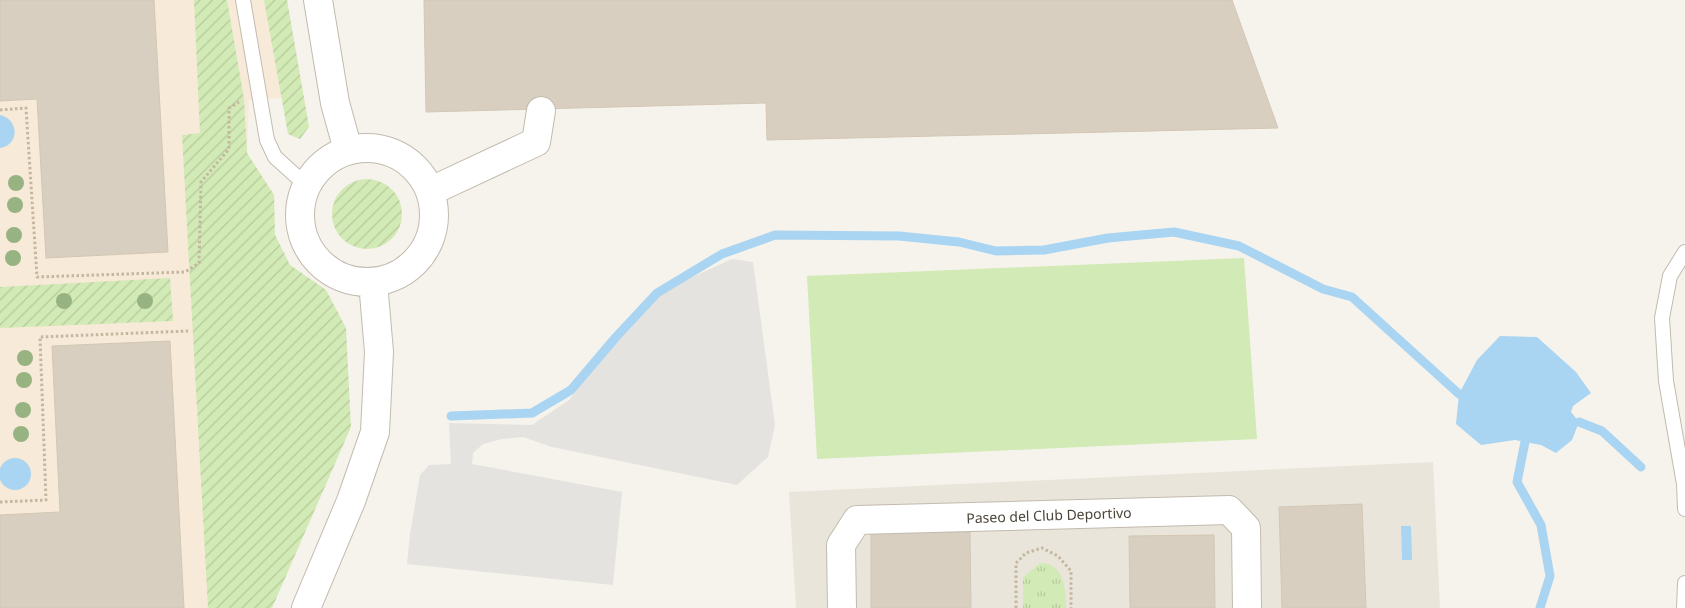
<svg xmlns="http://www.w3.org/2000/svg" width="1685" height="608" viewBox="0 0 1685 608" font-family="'Noto Sans',sans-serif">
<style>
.residential{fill:#eae5da}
.commercial{fill:#f7ead8}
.grass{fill:url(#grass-tufts)}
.garden{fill:url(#garden-furrows)}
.pitch{fill:#d2eab5}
.parking{fill:#e5e3e0}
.water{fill:#a9d4f2}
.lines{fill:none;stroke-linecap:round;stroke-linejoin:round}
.stream{stroke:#a9d4f2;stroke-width:9}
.building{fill:#d8cfc1;stroke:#d3c7b4}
.service-casing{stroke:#c2bbae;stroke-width:16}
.minor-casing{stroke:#c2bbae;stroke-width:30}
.path{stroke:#c4b79f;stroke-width:3;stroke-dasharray:2.5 2.5;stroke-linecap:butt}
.service{stroke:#fff;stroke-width:14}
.minor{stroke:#fff;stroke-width:28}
.tree{fill:#97b381}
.labels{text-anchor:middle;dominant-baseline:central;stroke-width:4.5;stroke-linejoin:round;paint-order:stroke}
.street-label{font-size:14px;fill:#4b4439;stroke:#fff}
</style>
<defs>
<pattern id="grass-tufts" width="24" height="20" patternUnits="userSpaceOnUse" patternTransform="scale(1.25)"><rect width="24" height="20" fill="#d2eab5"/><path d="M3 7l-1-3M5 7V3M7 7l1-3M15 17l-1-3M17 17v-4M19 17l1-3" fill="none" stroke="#b6ca9c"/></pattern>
<pattern id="garden-furrows" width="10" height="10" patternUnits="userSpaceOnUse" patternTransform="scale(1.25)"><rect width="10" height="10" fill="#d2eab5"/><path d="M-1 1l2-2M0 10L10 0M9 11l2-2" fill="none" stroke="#b6ca9c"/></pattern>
</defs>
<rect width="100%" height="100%" fill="#f6f3ec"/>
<path class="residential" d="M1433 462 1440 608H796L789 492Z"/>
<path class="commercial" d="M0 0H287L309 127 300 139 289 135 282 98 249 100 247 153 274 195 275 235 290 265 326 290 346 328 271 608H0Z"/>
<path class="grass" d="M1040 563C1064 562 1066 590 1066 608H1023V577Z"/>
<path class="garden" d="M194 0H227L244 99 247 153 274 195 275 235 290 265 326 290 346 328 351 427 272 608H208L182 135 200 133Z
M264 0H287L309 127 300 139 288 134Z
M332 214a35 35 0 1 1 70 0a35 35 0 1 1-70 0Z
M170 278 173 321 0 328V287Z"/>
<path class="pitch" d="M1244 258 1257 439 817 459 807 276Z"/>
<path class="parking" d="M732 259 753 262 775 425 768 457 737 485 552 447 523 437 502 439 483 444 473 453 472 464 622 492 613 585 407 564 410 534 420 475 429 465 451 464 449 423 532 425 569 400 657 293Z"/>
<path class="water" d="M0 115C19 119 20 145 0 148Z
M1500 336 1537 337 1576 372 1591 393 1573 406 1571 412 1579 422 1572 440 1556 453 1541 445 1515 440 1481 445 1456 424 1459 394 1477 360Z
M-1 474a16 16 0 1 1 32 0a16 16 0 1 1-32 0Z
M1401 526H1411L1412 560H1402Z"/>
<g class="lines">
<path class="stream" d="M451 416 532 413 571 390 616 337 657 293 722 254 775 235 899 236 959 242 996 251 1044 250 1108 238 1174 232 1239 246 1323 289 1352 297 1459 394
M1579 422 1602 431 1641 467
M1525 442 1517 482 1541 525 1550 576 1540 608"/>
</g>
<path class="building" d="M0 0H154L168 252 46 258 37 99 0 101Z
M424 0H1232L1278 128 767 140 766 103 426 112Z
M170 341 184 608H0V515L60 512 52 346Z
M1362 504 1366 608H1282L1279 507Z
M970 532 971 608H871V533Z
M1214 535 1215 608H1130L1129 536Z"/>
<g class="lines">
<defs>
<path id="service" d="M243 0 267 140 275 157 306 185
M1685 252 1670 276 1662 318 1666 381 1684 484 1685 509
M1684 608 1685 583"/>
<path id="minor" d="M318 0 335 103 348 150
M300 215a67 67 0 1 1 134 0a67 67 0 1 1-134 0Z
M431 191 536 142 541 111
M306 608 351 501 375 432 379 352 373 282
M842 608 841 545 857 520 1229 510 1246 528 1247 608"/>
</defs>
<use href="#service" class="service-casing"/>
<use href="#minor" class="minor-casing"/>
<path class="path" d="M0 110 26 108 37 277 185 272 199 263 201 182 229 149V108L239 102
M0 502 46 500 40 337 188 331
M1016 608V563L1026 553 1042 548 1058 556 1071 571V608"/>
<use href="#service" class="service"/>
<use href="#minor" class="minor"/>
</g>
<g class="tree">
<circle cx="16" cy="183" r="8"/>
<circle cx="15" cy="205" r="8"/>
<circle cx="14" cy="235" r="8"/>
<circle cx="13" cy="258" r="8"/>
<circle cx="64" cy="301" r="8"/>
<circle cx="145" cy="301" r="8"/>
<circle cx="25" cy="358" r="8"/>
<circle cx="24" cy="380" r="8"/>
<circle cx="23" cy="410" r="8"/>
<circle cx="21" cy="434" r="8"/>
</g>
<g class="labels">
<g class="street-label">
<text transform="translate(1049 515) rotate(-2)">Paseo del Club Deportivo</text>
</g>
</g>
</svg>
